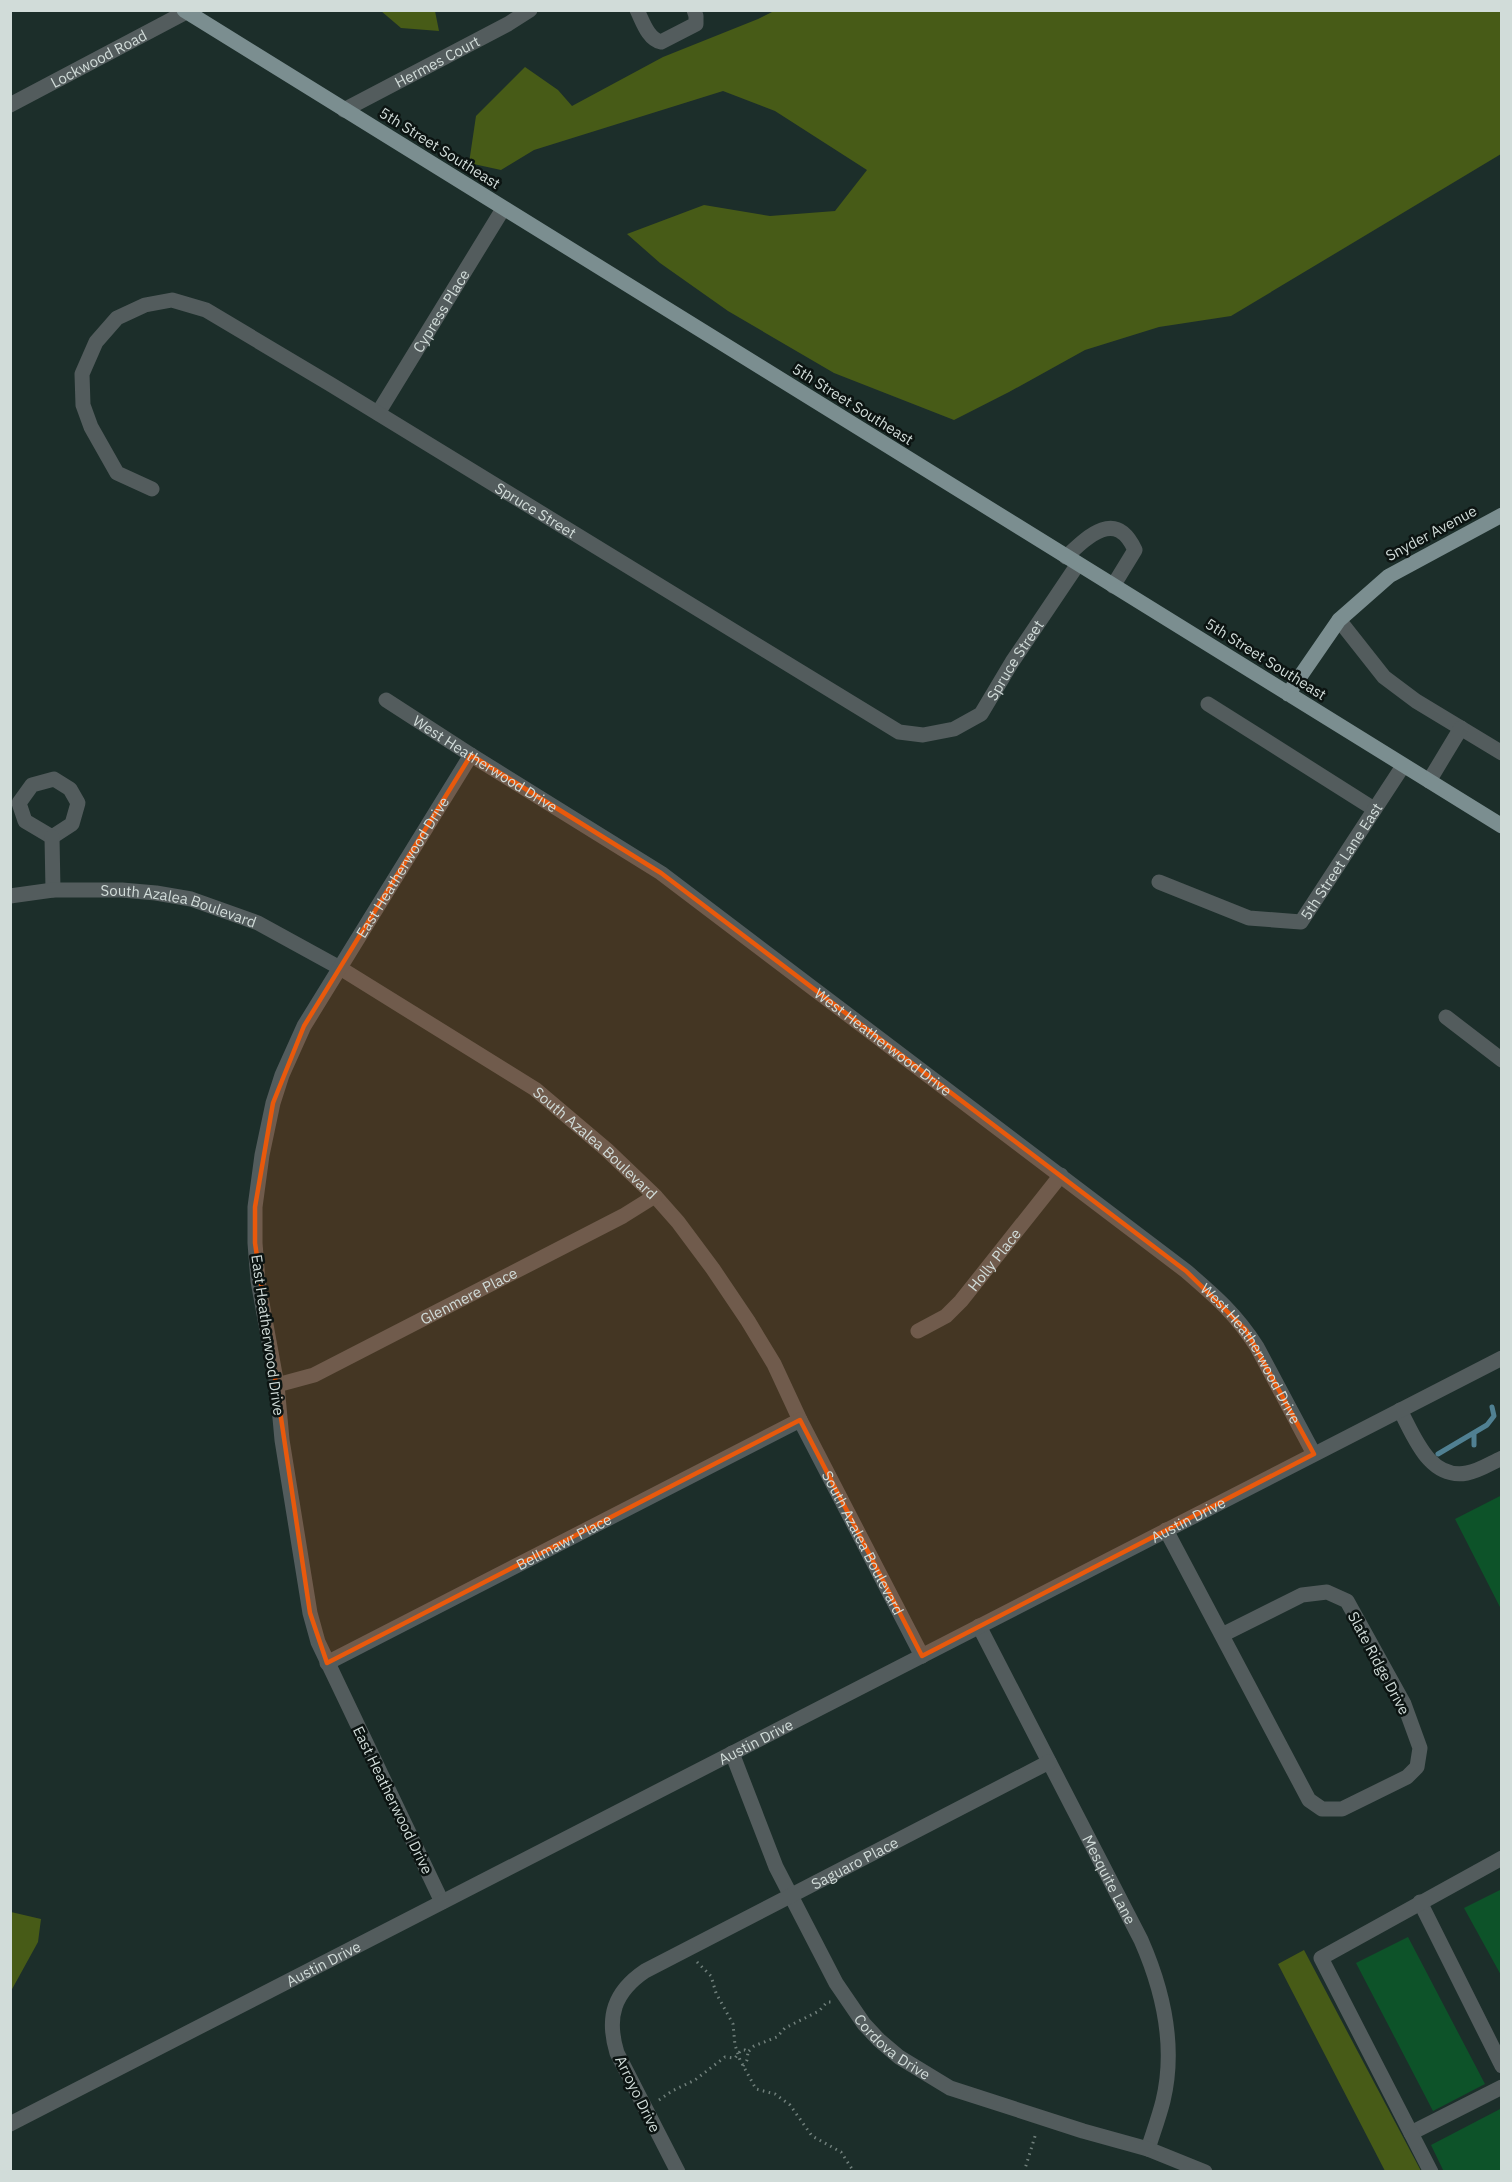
<svg xmlns="http://www.w3.org/2000/svg" width="1512" height="2182" viewBox="0 0 1512 2182" font-family="'IBM Plex Sans',sans-serif">
<style>
.forest{fill:#475b17}
.lines{fill:none;stroke-linecap:round;stroke-linejoin:round}
.stream{stroke:#508092;stroke-width:5}
.building{fill:#0d5329}
.path{stroke:#71807c;stroke-width:3;stroke-dasharray:1.5 4.5;stroke-linecap:butt}
.minor{stroke:#535c5d;stroke-width:15}
.major{stroke:#7b8e90;stroke-width:15}
.marked{fill:#e8590c;fill-opacity:0.2;stroke:#e8590c;stroke-width:4.5;stroke-linejoin:round}
.labels{text-anchor:middle;dominant-baseline:central;stroke-width:5;stroke-linejoin:round;paint-order:stroke}
.street-label{font-size:15px;fill:#d1dcd9;stroke:#0c1412}
</style>
<rect width="100%" height="100%" fill="#1c2e2a"/>
<path class="forest" d="M776 10 1501 11V154L1231 316 1159 327 1085 350 1009 392 954 420 834 373 728 311 660 263 627 234 704 205 770 216 835 211 867 170 775 111 723 91 534 150 501 170 469 163 476 116 525 67 558 90 572 106 663 57 758 19Z
M381 11H435L439 31 401 28Z
M11 1912 41 1919 38 1942 11 1991Z
M1304 1950 1421 2171H1385L1278 1964Z"/>
<g class="lines">
<path class="stream" d="M1474 1433V1445
M1438 1454 1487 1425 1494 1416 1492 1407"/>
</g>
<path class="building" d="M1502 1495V1611L1455 1519Z
M1502 1889V1977L1464 1908Z
M1408 1937 1485 2084 1433 2111 1356 1963Z
M1502 2108V2172H1444L1431 2145Z"/>
<g class="lines">
<path class="path" d="M697 1962 711 1976 716 1993 733 2024 735 2045 740 2060 756 2089 775 2094 790 2105 812 2136 841 2152 854 2172
M743 2066 747 2060 748 2052
M659 2100 672 2091 695 2080 725 2057 735 2058 741 2050H745L748 2052 754 2046 777 2037 785 2028 819 2011 827 2002H831
M1024 2172 1036 2133"/>
<g class="minor">
<path d="M637 10C643 22 648 39 661 42L696 24V16L694 10"/>
<path id="s1" d="M10 105 186 12"/>
<path id="s2" d="M344 110 508 24 530 10"/>
<path id="s3" d="M378 413 503 209"/>
<path id="s4" d="M152 489 117 473 91 427 83 405 82 374 96 342 117 318 145 305 172 300 206 310 330 384 899 732 923 735 954 729 981 714 1012 662 1078 564"/>
<path d="M1066 557C1089 535 1116 509 1135 550L1113 586"/>
<path d="M1339 620 1384 677 1416 701 1502 753"/>
<path id="s5" d="M386 700 471 755 661 873 1186 1271C1215 1296 1236 1314 1257 1347L1314 1454"/>
<path d="M1208 704 1374 809"/>
<path d="M54 779 70 789 78 803 72 824 52 837 25 821 19 803 32 785Z"/>
<path d="M1429 781 1461 728"/>
<path d="M52 837 53 890"/>
<path id="s6" d="M1159 882 1249 918 1301 922 1403 766"/>
<path id="s7" d="M10 896 53 890H122L156 893 191 899 258 923 340 968 535 1089 607 1150 655 1196 678 1222 713 1269 748 1321 774 1364 800 1420 922 1656"/>
<path d="M1446 1017 1502 1060"/>
<path id="s8" d="M918 1331 946 1316 961 1301 1061 1175"/>
<path id="s9" d="M277 1385 314 1375 623 1216 655 1196"/>
<path d="M1400 1410C1414 1436 1429 1480 1467 1473 1479 1471 1491 1463 1502 1458"/>
<path d="M1166 1530 1309 1800 1322 1809H1342L1407 1777 1417 1767 1420 1748 1404 1704 1347 1601 1327 1592 1302 1595 1222 1635"/>
<path id="s10" d="M979 1626 1141 1940C1163 1990 1176 2047 1163 2101 1159 2117 1153 2133 1148 2149"/>
<path id="s11" d="M327 1663 800 1420"/>
<path id="s12" d="M732 1753 776 1867 790 1894 836 1983 864 2024 879 2040 899 2057 950 2088 1083 2131 1148 2149 1205 2172"/>
<path id="s13" d="M442 1902 318 1642 310 1613 282 1440 277 1385 258 1281 255 1243V1207L262 1155 273 1103 282 1075 304 1026 471 755"/>
<path d="M1420 1902 1502 2066"/>
<path id="s14" d="M10 2124 1502 1358"/>
<path d="M1411 2133 1502 2087"/>
<path id="s15" d="M678 2172 617 2053C606 2017 614 1992 645 1971L1049 1762"/>
<path d="M1431 2172 1321 1958 1502 1858"/>
</g>
<path class="major" d="M184 10 1502 826
M1288 694 1339 620 1389 576 1502 515"/>
</g>
<path class="marked" d="M471 755 661 873 1186 1271 1246 1330 1314 1454 922 1656 800 1420 327 1663 310 1613 255 1243V1207L273 1103 304 1026Z"/>
<g class="labels">
<g class="street-label">
<text stroke="none"><textPath href="#s1" startOffset="100">Lockwood Road</textPath></text>
<text stroke="none"><textPath href="#s2" startOffset="105">Hermes Court</textPath></text>
<text transform="translate(440 148) rotate(32)">5th Street Southeast</text>
<text stroke="none"><textPath href="#s3" startOffset="120">Cypress Place</textPath></text>
<text transform="translate(853 404) rotate(32)">5th Street Southeast</text>
<text stroke="none"><textPath href="#s4" startOffset="692">Spruce Street</textPath></text>
<text transform="translate(1431 533) rotate(-28)">Snyder Avenue</text>
<text transform="translate(1266 659) rotate(32)">5th Street Southeast</text>
<text stroke="none"><textPath href="#s4" startOffset="1268">Spruce Street</textPath></text>
<text stroke="none"><textPath href="#s5" startOffset="118">West Heatherwood Drive</textPath></text>
<text stroke="none"><textPath href="#s6" startOffset="222">5th Street Lane East</textPath></text>
<text stroke="none"><textPath href="#s13" startOffset="1104">East Heatherwood Drive</textPath></text>
<text stroke="none"><textPath href="#s7" startOffset="171">South Azalea Boulevard</textPath></text>
<text stroke="none"><textPath href="#s5" startOffset="604">West Heatherwood Drive</textPath></text>
<text stroke="none"><textPath href="#s7" startOffset="657">South Azalea Boulevard</textPath></text>
<text stroke="none"><textPath href="#s8" startOffset="106">Holly Place</textPath></text>
<text stroke="none"><textPath href="#s9" startOffset="212">Glenmere Place</textPath></text>
<text transform="translate(268 1335) rotate(82)">East Heatherwood Drive</text>
<text stroke="none"><textPath href="#s5" startOffset="1090">West Heatherwood Drive</textPath></text>
<text stroke="none"><textPath href="#s14" startOffset="1324">Austin Drive</textPath></text>
<text stroke="none"><textPath href="#s11" startOffset="266">Bellmawr Place</textPath></text>
<text stroke="none"><textPath href="#s7" startOffset="1143">South Azalea Boulevard</textPath></text>
<text transform="translate(1379 1663) rotate(62)">Slate Ridge Drive</text>
<text stroke="none"><textPath href="#s14" startOffset="838">Austin Drive</textPath></text>
<text transform="translate(393 1800) rotate(64)">East Heatherwood Drive</text>
<text stroke="none"><textPath href="#s15" startOffset="464">Saguaro Place</textPath></text>
<text stroke="none"><textPath href="#s10" startOffset="285">Mesquite Lane</textPath></text>
<text stroke="none"><textPath href="#s14" startOffset="352">Austin Drive</textPath></text>
<text stroke="none"><textPath href="#s12" startOffset="339">Cordova Drive</textPath></text>
<text transform="translate(638 2094) rotate(64)">Arroyo Drive</text>
</g>
</g>
<rect width="1512" height="2182" fill="none" stroke="#d1dcd9" stroke-width="24"/>
</svg>
